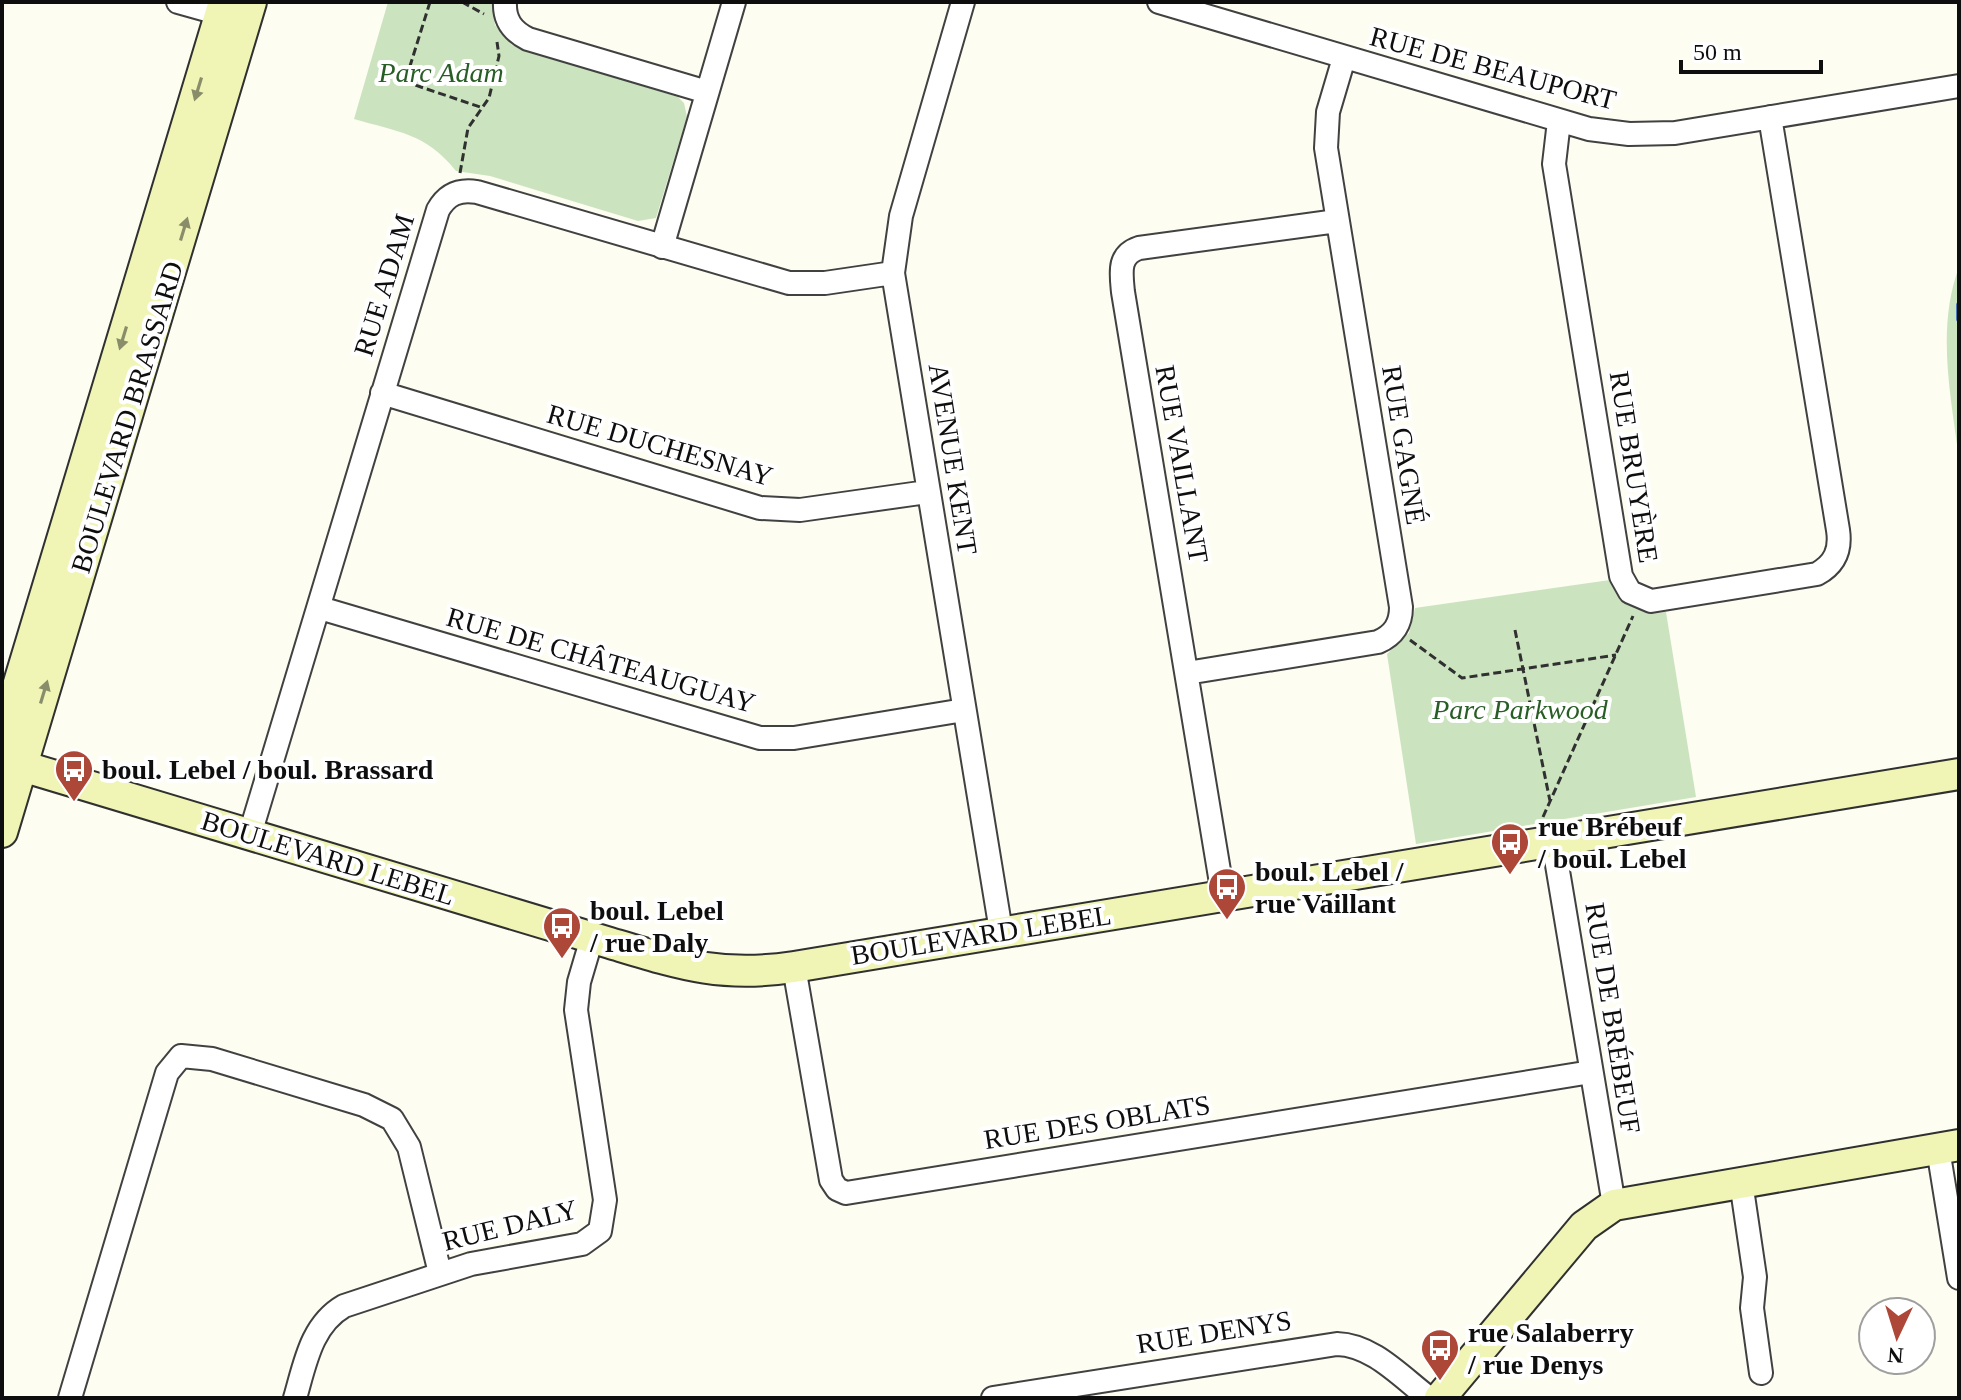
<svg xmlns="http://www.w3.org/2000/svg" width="1961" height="1400" viewBox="0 0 1961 1400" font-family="Georgia,serif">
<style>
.green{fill:#cbe4bf}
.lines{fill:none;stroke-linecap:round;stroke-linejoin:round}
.stream{stroke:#4c7bbc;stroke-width:6}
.street-casing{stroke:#414141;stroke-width:26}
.secondary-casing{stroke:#303030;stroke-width:34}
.path{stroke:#303030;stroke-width:3;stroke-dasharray:8 4;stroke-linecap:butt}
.street{stroke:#fff;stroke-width:22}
.secondary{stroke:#f0f5b5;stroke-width:30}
.oneway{fill:#8a8d6a}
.labels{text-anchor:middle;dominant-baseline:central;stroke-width:8;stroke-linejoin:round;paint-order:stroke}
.street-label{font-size:28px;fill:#0e0e0e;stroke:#fff}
.park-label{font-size:28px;font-style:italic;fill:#285e26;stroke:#fff}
.poi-label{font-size:28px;font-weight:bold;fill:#0e0e0e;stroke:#fff;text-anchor:start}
</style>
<rect width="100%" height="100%" fill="#fdfdf1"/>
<path class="green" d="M388 2H492L495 25 512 45 678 97 684 103 687 117 656 218 638 221 490 176 456 171C426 133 398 132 354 119Z
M1959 267V459C1951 396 1936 329 1959 267Z
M1610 580C1621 604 1641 615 1666 612L1696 797 1416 844 1387 654 1409 633 1415 608Z"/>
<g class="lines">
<path class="stream" d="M1959 305V319"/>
<defs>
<path id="street" d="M178 2 235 18
M505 2C504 20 512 31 528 39L707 92
M963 2 901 216 893 273 1001 931
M1159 2 1589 129 1629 134 1675 133 1959 86
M1559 121 1554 164 1621 576 1630 592 1651 601 1817 574C1835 564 1841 550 1838 530L1770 117
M662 247 734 2
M382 393 760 508 800 510 927 492
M320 608 760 738H794L964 710
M1187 673 1378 642C1394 635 1401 624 1401 607L1326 148 1328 112 1344 58
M250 834 438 210C447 194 459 189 477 192L789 283H825L893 273
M1553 841 1614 1205
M1223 895 1123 292C1121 272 1118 255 1139 248L1337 221
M794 967 831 1180 837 1189 846 1193 1591 1072
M1938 1149 1959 1278
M1741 1182 1755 1277 1752 1308 1761 1373
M70 1398 167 1073 181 1056 212 1059 364 1105 392 1119 409 1147 440 1273
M295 1398C305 1364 311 1325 344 1306L471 1264 582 1244 600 1231 605 1200 576 1010 579 982 592 938
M993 1398 1337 1344C1373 1345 1401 1377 1429 1398"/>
<path id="secondary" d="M2 739 224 2
M2 760 610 943C680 964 720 978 794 967L1959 774
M2 832 251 2
M1440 1398 1584 1226 1614 1205 1959 1145"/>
</defs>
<use href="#street" class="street-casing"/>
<use href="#secondary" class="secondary-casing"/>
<path class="path" d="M430 2 410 66 421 69 415 85 480 107
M462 2 484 14
M460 173 468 128 489 98 499 56 497 42
M1515 630 1550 801
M1410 640 1462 678 1616 655
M1543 817 1633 616"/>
<use href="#street" class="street"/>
<use href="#secondary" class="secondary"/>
</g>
<defs><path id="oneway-solid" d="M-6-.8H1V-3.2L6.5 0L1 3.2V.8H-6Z" transform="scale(2)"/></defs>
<g class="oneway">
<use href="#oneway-solid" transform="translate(198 89) rotate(107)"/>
<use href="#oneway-solid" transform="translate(184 229) rotate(-73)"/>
<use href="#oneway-solid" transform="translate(123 338) rotate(107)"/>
<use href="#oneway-solid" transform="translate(44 692) rotate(-73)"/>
</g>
<defs>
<symbol id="bus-pin" viewBox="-11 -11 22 30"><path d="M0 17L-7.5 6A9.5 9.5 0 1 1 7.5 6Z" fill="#ad4737" stroke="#fff"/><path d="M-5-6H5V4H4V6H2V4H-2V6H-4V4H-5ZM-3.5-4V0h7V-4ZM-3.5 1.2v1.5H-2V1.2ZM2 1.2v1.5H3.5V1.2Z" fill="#fff"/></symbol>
</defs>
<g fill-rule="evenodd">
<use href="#bus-pin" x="52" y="747" width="44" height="60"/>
<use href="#bus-pin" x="1488" y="820" width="44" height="60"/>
<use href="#bus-pin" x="1205" y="865" width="44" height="60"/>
<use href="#bus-pin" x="540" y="904" width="44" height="60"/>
<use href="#bus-pin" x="1418" y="1326" width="44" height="60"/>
</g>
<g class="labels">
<g class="street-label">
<text transform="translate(1493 68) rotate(15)">RUE DE BEAUPORT</text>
<text transform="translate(384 285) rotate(-73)">RUE ADAM</text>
<text transform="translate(127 417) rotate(-73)">BOULEVARD BRASSARD</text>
<text transform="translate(660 445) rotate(16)">RUE DUCHESNAY</text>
<text transform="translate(1404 445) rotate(81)">RUE GAGNÉ</text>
<text transform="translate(953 459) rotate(81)">AVENUE KENT</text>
<text transform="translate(1182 464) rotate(80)">RUE VAILLANT</text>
<text transform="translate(1634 467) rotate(81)">RUE BRUYÈRE</text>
<text transform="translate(601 660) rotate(16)">RUE DE CHÂTEAUGUAY</text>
<text transform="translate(328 858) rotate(17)">BOULEVARD LEBEL</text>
<text transform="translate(981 935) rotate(-9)">BOULEVARD LEBEL</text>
<text transform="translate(1613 1018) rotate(81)">RUE DE BRÉBEUF</text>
<text transform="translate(1097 1122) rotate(-9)">RUE DES OBLATS</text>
<text transform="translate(510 1225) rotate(-14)">RUE DALY</text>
<text transform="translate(1214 1332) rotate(-9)">RUE DENYS</text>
</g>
<g class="park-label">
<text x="441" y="72">Parc Adam</text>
<text x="1520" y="709">Parc Parkwood</text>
</g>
<g class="poi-label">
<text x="102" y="769">boul. Lebel / boul. Brassard</text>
<text x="1538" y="826">rue Brébeuf<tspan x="1538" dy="32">/ boul. Lebel</tspan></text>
<text x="1255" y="871">boul. Lebel /<tspan x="1255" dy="32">rue Vaillant</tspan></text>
<text x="590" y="910">boul. Lebel<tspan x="590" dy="32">/ rue Daly</tspan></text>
<text x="1468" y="1332">rue Salaberry<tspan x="1468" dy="32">/ rue Denys</tspan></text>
</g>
</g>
<rect width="1961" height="1400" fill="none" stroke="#0e0e0e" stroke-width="8"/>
<g transform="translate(1897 1336) rotate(184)"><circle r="38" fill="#ffffff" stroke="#9f9f9f" stroke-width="2"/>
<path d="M0-6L14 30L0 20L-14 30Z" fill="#ad4737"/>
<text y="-12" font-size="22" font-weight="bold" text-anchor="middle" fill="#0e0e0e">N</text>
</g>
<path d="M1681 60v12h140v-12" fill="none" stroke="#0e0e0e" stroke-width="4"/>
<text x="1693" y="60" font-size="24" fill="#0e0e0e" stroke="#ffffff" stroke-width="6" paint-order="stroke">50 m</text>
</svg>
